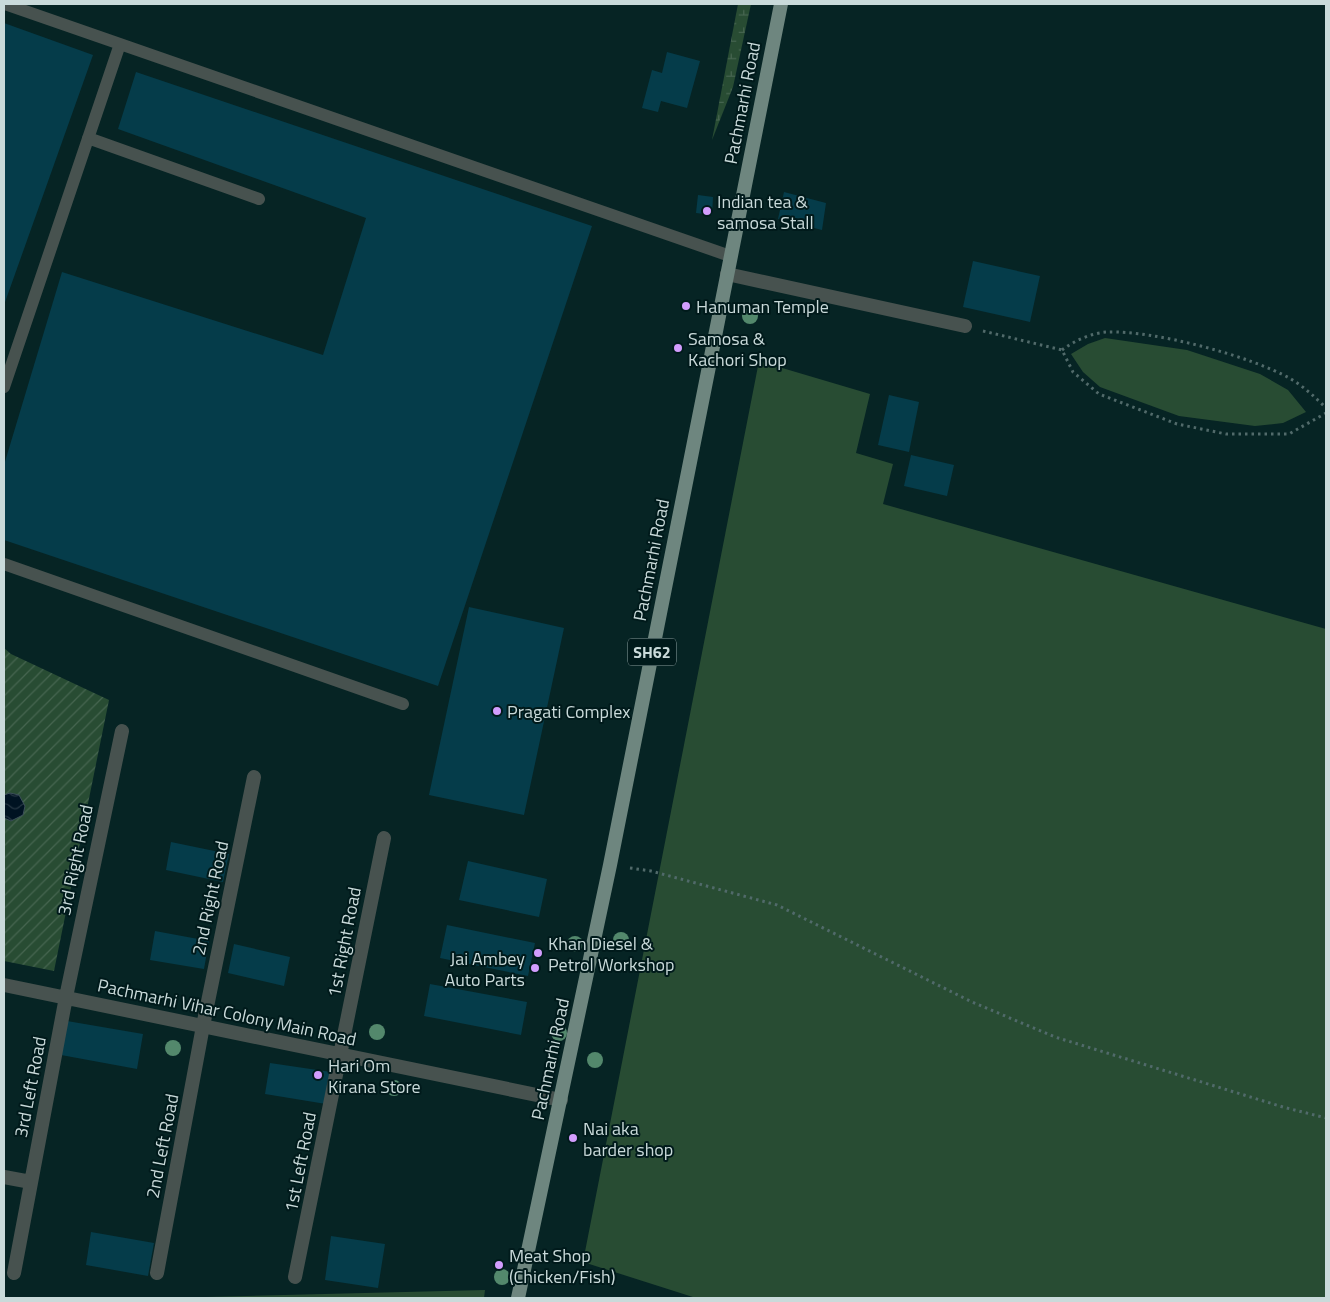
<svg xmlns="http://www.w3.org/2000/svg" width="1330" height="1302" viewBox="0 0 1330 1302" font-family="'Titillium Web',sans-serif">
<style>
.grass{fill:#284c33}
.wetland{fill:url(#wetland-marsh)}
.garden{fill:url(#garden-furrows)}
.water{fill:url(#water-waves);stroke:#3c4f59}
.building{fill:#053c4a}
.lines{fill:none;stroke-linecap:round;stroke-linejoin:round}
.path{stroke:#516a6a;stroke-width:3;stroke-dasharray:2.5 4;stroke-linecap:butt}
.service{stroke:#47524f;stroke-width:12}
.minor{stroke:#47524f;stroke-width:14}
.primary{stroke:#6e867f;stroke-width:14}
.tree{fill:#53886c}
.poi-dot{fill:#d29dfd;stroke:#001a1b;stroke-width:2}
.labels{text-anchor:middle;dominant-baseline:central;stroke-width:4;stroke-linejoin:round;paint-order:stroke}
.shield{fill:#001a1b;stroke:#8da0a1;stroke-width:1}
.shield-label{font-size:16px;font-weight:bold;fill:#c9dada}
.street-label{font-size:18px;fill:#c9dada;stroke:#001a1b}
.poi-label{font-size:18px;fill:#c9dada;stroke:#001a1b;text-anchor:start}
</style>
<defs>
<pattern id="wetland-marsh" width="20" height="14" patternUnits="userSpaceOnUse" patternTransform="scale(1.25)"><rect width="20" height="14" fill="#284c33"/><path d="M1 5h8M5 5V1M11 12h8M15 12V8" fill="none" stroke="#466550"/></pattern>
<pattern id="garden-furrows" width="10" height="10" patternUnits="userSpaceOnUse" patternTransform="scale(1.25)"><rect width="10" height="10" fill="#284c33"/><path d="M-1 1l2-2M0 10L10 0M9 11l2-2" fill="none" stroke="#466550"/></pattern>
<pattern id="water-waves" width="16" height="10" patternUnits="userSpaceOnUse" patternTransform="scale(1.25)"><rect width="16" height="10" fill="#001322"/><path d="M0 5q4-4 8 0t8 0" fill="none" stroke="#243542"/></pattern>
</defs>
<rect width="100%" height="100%" fill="#062424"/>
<path class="grass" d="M1105 338 1187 350 1260 374 1288 390 1306 412 1283 423 1255 426 1179 416 1100 387 1083 372 1071 354 1088 344Z
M759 361 870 394 856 453 893 464 883 504 1326 629V1298H696L583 1262Z
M485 1290 484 1298H165Z"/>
<path class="wetland" d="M738 4H751L733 87 712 140Z"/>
<path class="garden" d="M4 648 11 654 109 700 54 971 4 961Z"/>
<path class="water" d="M10 793 19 795 25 806 23 815 11 821 4 818V795Z"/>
<path class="building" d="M4 23 93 55 4 305Z
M667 52 700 61 687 108 661 101 658 112 642 108 652 70 662 73Z
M136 72 592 226 438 686 4 540V465L62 272 323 355 366 218 118 129Z
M784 192 826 203 822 230 778 219Z
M698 195 713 197 712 215 696 213Z
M973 261 1040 276 1030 322 963 307Z
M889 395 919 402 909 452 878 445Z
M911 455 954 465 947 496 904 486Z
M469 607 564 628 524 815 429 795Z
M171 842 229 854 223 882 166 870Z
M468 861 547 879 539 917 459 900Z
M447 925 535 943 528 976 440 958Z
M155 931 209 941 204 969 150 960Z
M234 944 290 957 284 986 228 973Z
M430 984 527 1002 521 1035 424 1016Z
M67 1021 143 1034 137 1069 61 1055Z
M270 1063 331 1072 326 1104 265 1094Z
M91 1232 154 1243 148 1276 86 1265Z
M331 1236 385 1244 378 1288 325 1280Z"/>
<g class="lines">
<path class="path" d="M983 331 1062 350 1073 372 1099 394 1177 424 1226 434H1289L1326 413
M1062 350C1074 341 1091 333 1107 332 1153 330 1251 356 1291 379 1304 387 1315 397 1326 408
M630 868 651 871 777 905 972 1002 1055 1037 1283 1107 1326 1118"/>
<path class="service" d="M5 4 730 256
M88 138 259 199
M4 387 120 44
M4 564 403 704"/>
<path class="minor" d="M727 274 965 326
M4 985 561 1100
M4 1177 31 1182
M14 1273 66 997 122 731
M157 1273 203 1026 254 777
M295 1277 384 838"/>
<path class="primary" d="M518 1298 610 865 781 4"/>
</g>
<g class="tree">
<circle cx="750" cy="316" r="8"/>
<circle cx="621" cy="940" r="8"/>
<circle cx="575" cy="944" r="8"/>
<circle cx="377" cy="1032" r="8"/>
<circle cx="559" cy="1033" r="8"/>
<circle cx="173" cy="1048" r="8"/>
<circle cx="595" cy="1060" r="8"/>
<circle cx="394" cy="1088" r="8"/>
<circle cx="502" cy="1277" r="8"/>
</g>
<g class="poi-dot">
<circle cx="707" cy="211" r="5"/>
<circle cx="686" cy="306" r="5"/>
<circle cx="678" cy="348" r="5"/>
<circle cx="497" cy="711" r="5"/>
<circle cx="538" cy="953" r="5"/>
<circle cx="535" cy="968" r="5"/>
<circle cx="318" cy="1075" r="5"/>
<circle cx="573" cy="1138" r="5"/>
<circle cx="499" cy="1265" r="5"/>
</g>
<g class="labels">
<rect class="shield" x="628" y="638.5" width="48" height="27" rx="4"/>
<g class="shield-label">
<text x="652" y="652">SH62</text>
</g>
<g class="street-label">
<text transform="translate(742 103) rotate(-79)">Pachmarhi Road</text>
<text transform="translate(651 560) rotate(-79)">Pachmarhi Road</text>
<text transform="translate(75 860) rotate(-78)">3rd Right Road</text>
<text transform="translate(210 898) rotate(-78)">2nd Right Road</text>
<text transform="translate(344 942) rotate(-79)">1st Right Road</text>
<text transform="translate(227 1012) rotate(12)">Pachmarhi Vihar Colony Main Road</text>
<text transform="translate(550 1059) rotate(-78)">Pachmarhi Road</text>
<text transform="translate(30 1087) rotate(-79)">3rd Left Road</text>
<text transform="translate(162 1146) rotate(-79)">2nd Left Road</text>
<text transform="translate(300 1162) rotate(-79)">1st Left Road</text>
</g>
<g class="poi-label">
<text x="717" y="201">Indian tea &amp;<tspan x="717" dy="21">samosa Stall</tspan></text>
<text x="696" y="306">Hanuman Temple</text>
<text x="688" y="338">Samosa &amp;<tspan x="688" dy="21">Kachori Shop</tspan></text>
<text x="507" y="711">Pragati Complex</text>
<text x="548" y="943">Khan Diesel &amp;<tspan x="548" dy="21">Petrol Workshop</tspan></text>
<text x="525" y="958" text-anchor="end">Jai Ambey<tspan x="525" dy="21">Auto Parts</tspan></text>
<text x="328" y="1065">Hari Om<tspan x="328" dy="21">Kirana Store</tspan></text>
<text x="583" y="1128">Nai aka<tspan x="583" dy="21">barder shop</tspan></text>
<text x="509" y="1255">Meat Shop<tspan x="509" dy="21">(Chicken/Fish)</tspan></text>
</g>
</g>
<rect width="1330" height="1302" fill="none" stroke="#c9dada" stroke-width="10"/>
</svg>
